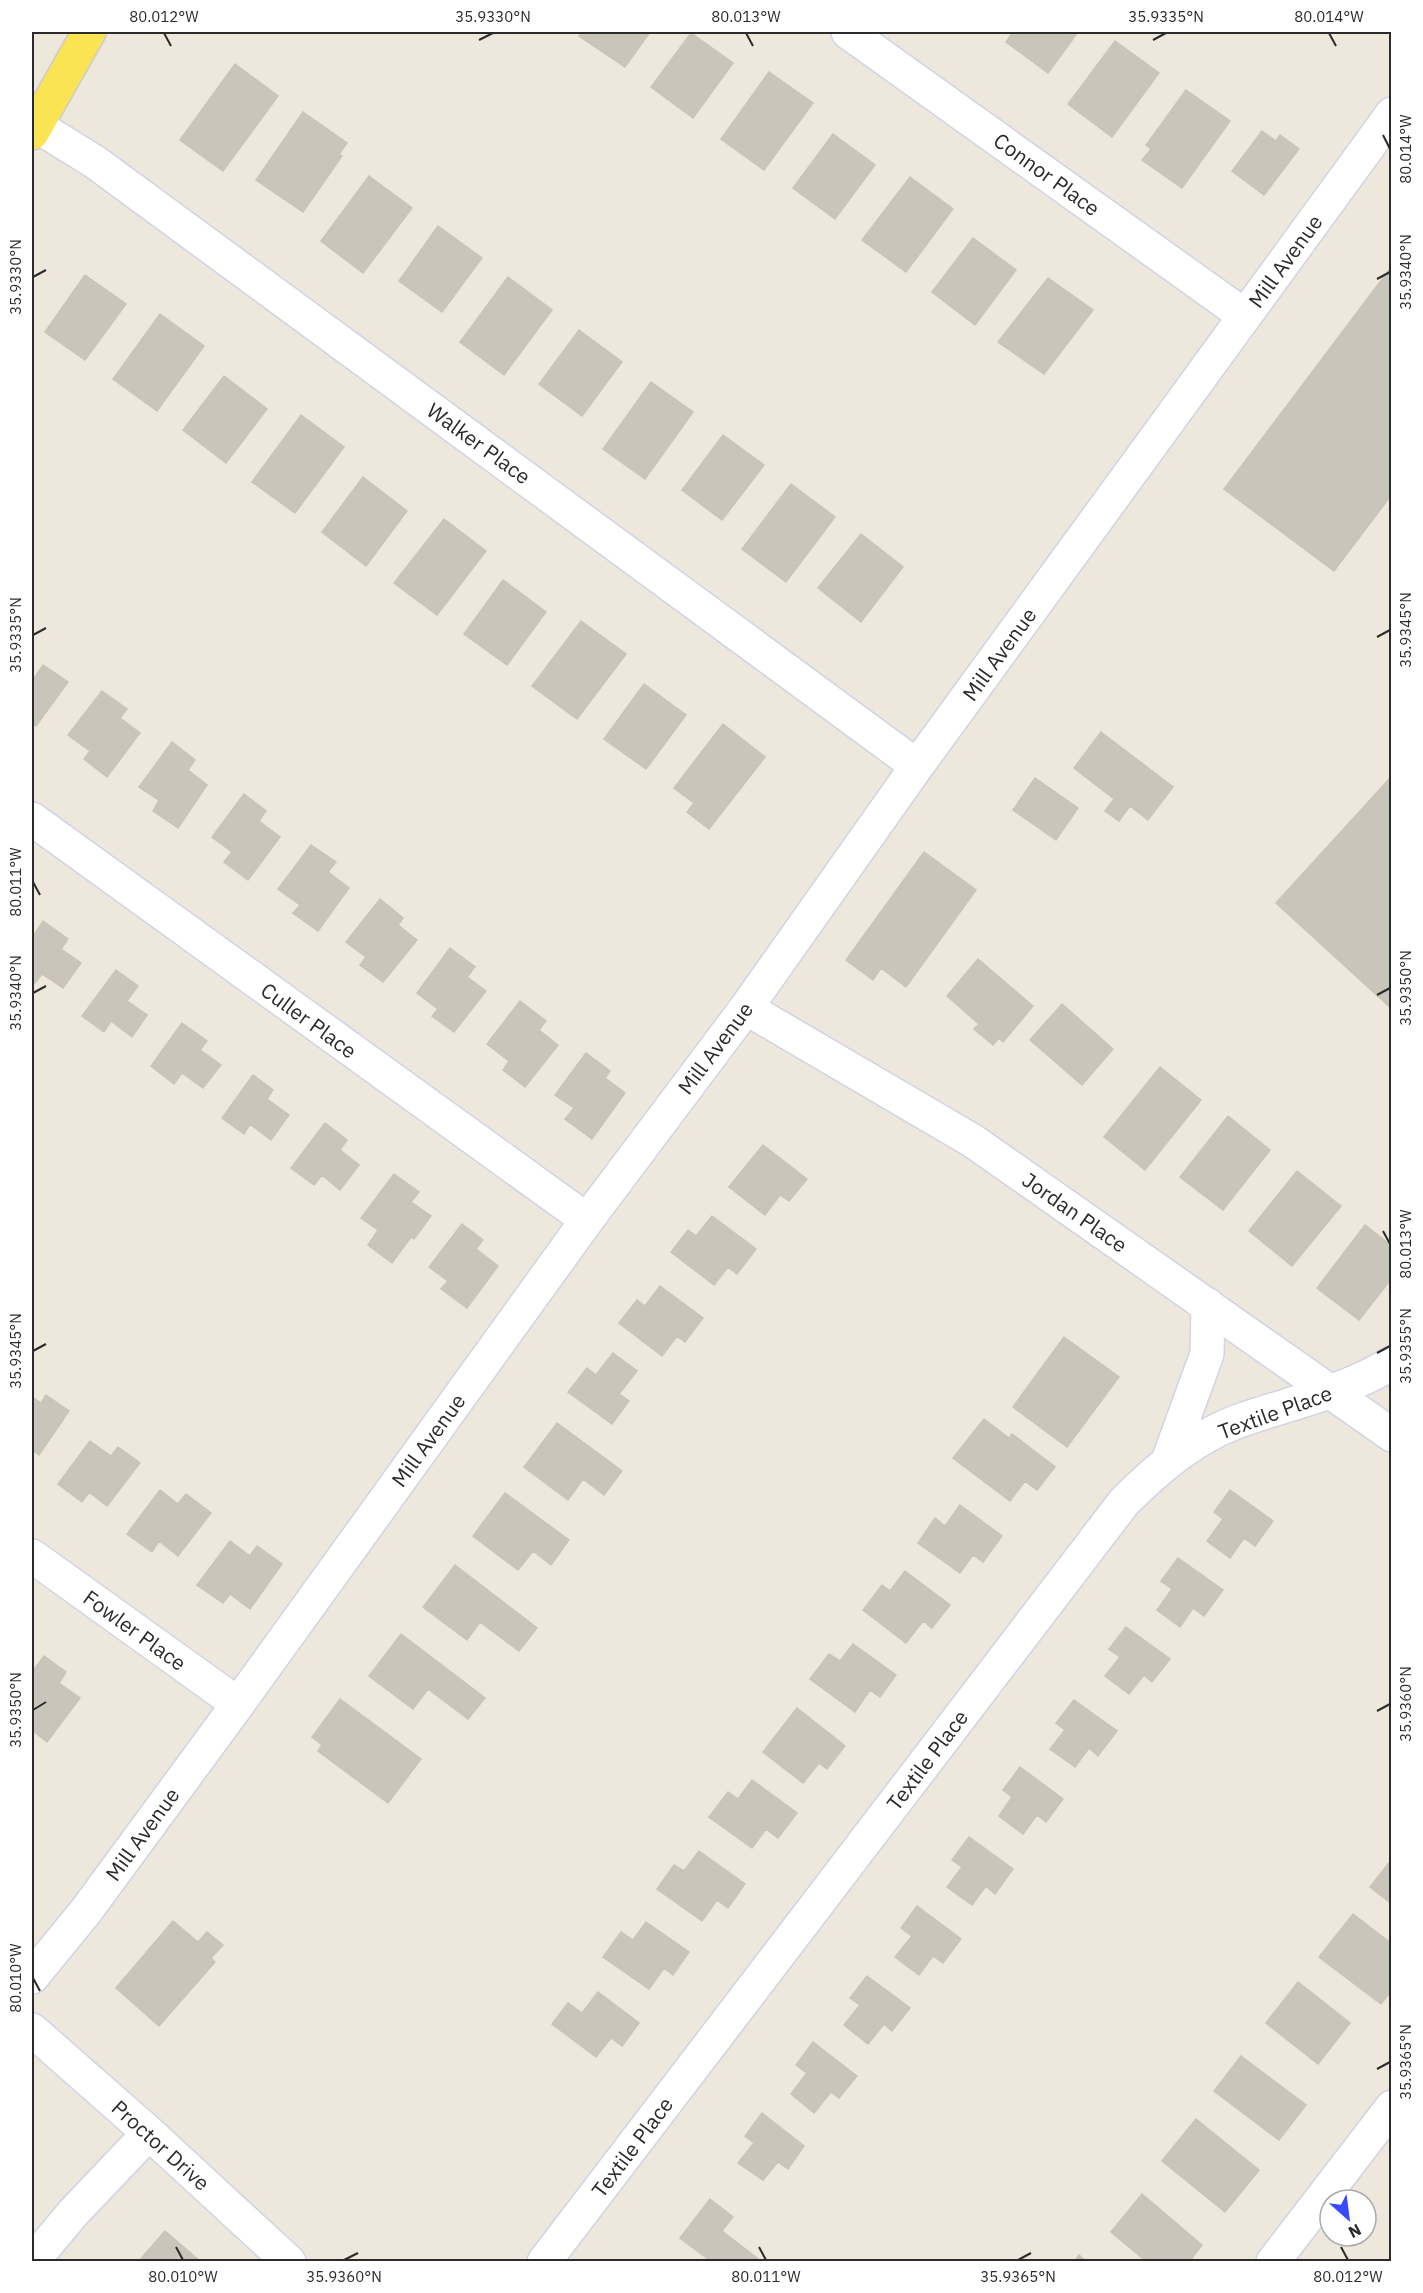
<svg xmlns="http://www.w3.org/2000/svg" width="1423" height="2293" viewBox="0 0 1423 2293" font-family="'IBM Plex Sans',sans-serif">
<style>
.building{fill:#c9c5bb;stroke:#c9c4b5;stroke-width:1.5}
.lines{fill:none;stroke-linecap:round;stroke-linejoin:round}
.minor-casing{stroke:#d1d3e5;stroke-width:36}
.major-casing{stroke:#ccc;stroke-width:36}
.minor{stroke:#fff;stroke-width:33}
.major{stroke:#fae454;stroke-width:33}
.ticks{fill:none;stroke:#2b2b2b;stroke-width:2}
.labels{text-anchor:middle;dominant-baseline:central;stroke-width:5;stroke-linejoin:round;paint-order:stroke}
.street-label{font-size:21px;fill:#2b2b2b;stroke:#fff}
.neatline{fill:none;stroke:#2b2b2b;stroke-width:2}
.ticks-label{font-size:15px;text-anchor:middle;fill:#2b2b2b}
</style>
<rect width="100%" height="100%" fill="#eee8dc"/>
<path class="building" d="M582 32H650L625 67 579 36Z
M1013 32H1078L1048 73 1006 42Z
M691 33 733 63 693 118 651 87Z
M1115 41 1159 73 1112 137 1068 104Z
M235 64 278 96 223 171 180 140Z
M769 72 813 103 764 170 721 139Z
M1186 90 1230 121 1182 188 1142 160 1151 149 1146 145Z
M303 112 347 143 339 154 342 156 303 212 256 180Z
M1262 131 1276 141 1280 135 1299 149 1264 195 1232 171Z
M833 134 875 165 835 219 793 188Z
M369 176 412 208 363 273 321 241Z
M910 177 953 209 906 272 862 240Z
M438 226 482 258 442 312 399 281Z
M973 238 1016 270 975 325 932 292Z
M1392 266V494L1334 571 1224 489Z
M85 275 126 304 85 360 45 332Z
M508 277 552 310 504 375 460 342Z
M1048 278 1093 310 1044 374 998 342Z
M160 314 204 346 157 411 113 379Z
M579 330 622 362 582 416 539 384Z
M224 376 267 409 226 463 183 430Z
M651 382 693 412 645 479 603 449Z
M301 415 344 447 295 513 252 482Z
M723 435 764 465 722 520 682 490Z
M363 477 407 511 366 566 322 532Z
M791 484 835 517 786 582 742 549Z
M444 519 486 551 437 615 394 583Z
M861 534 903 567 861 622 818 588Z
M503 580 546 612 507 665 464 634Z
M581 621 626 654 577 719 532 686Z
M43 665 68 682 36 726 32 723V675L35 677Z
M644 684 686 715 646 769 604 739Z
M102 691 127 709 120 718 140 733 107 777 84 759 90 751 68 735Z
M723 724 765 757 709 829 687 812 694 803 674 788Z
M1101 732 1173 787 1148 820 1130 806 1119 821 1105 811 1114 799 1074 768Z
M172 742 195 760 188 770 207 785 178 828 153 811 159 800 139 787Z
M1392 776V1009L1276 903Z
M1035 778 1078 808 1056 840 1013 810Z
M244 794 266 811 259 821 280 837 248 880 224 862 232 852 212 837Z
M311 845 336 862 328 872 349 888 318 931 293 913 300 905 278 889Z
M924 852 976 890 906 987 881 968 873 980 846 960Z
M380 899 403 918 398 925 417 940 383 982 360 965 366 957 346 942Z
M43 921 68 939 61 949 81 963 63 988 42 974 35 983 32 981V938Z
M450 948 475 967 467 977 486 991 454 1032 432 1016 438 1009 417 993Z
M978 959 1033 1006 1003 1042 999 1038 993 1045 974 1029 979 1024 947 996Z
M116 970 138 986 127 1001 147 1015 132 1037 111 1021 104 1032 82 1016Z
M520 1001 546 1021 539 1030 558 1045 525 1087 503 1070 509 1061 487 1044Z
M1062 1004 1113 1049 1082 1085 1030 1040Z
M182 1023 207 1041 200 1050 221 1065 203 1088 182 1073 174 1084 151 1066Z
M586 1053 610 1071 605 1078 625 1093 592 1139 565 1119 574 1108 555 1095Z
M1160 1067 1201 1100 1145 1170 1104 1137Z
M253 1075 273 1090 267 1099 289 1115 271 1140 250 1124 244 1134 222 1118Z
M1228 1116 1270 1150 1223 1210 1180 1177Z
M325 1123 347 1140 340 1150 359 1165 340 1190 322 1175 314 1185 291 1168Z
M763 1145 807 1179 789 1201 780 1195 765 1215 729 1187Z
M1297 1171 1341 1206 1292 1266 1249 1231Z
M394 1174 419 1192 411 1202 431 1216 414 1239 411 1237 392 1263 368 1245 378 1230 361 1218Z
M712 1216 756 1249 737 1274 728 1267 714 1285 671 1252 688 1230 696 1236Z
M462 1224 483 1240 476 1249 498 1266 467 1308 441 1289 448 1281 429 1267Z
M1365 1225 1392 1246V1278L1359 1320 1317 1288Z
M660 1286 703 1318 685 1342 677 1336 662 1356 619 1323 637 1300 645 1306Z
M1064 1337 1119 1377 1067 1447 1013 1407Z
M613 1353 637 1371 619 1394 629 1401 612 1424 568 1392 587 1368 596 1375Z
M46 1395 69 1411 39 1455 32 1450V1397L41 1403Z
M984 1419 1009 1438 1012 1434 1055 1467 1037 1490 1025 1481 1010 1501 953 1458Z
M557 1423 622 1471 604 1495 583 1479 568 1500 524 1467Z
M90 1441 111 1456 118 1447 140 1463 107 1506 89 1492 82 1502 58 1484Z
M160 1490 178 1504 186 1494 211 1513 178 1556 159 1541 152 1552 127 1534Z
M1230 1490 1273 1521 1255 1546 1244 1538 1230 1558 1207 1541 1223 1519 1214 1512Z
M505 1493 569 1540 551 1565 533 1551 518 1570 473 1536Z
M960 1505 1002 1536 983 1562 973 1555 960 1573 918 1543 935 1518 945 1526Z
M230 1541 250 1556 257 1546 282 1564 250 1609 230 1594 223 1603 197 1585Z
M1178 1558 1223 1590 1204 1616 1193 1608 1180 1627 1157 1610 1172 1589 1161 1581Z
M455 1565 537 1628 519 1651 480 1622 467 1640 423 1607Z
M905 1571 950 1605 932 1628 923 1621 906 1643 863 1610 882 1585 890 1591Z
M1126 1627 1170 1659 1152 1682 1144 1675 1129 1694 1105 1676 1120 1657 1109 1649Z
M401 1634 485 1698 468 1719 428 1689 413 1709 369 1676Z
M853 1644 896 1675 880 1697 870 1690 855 1712 810 1679 829 1654 840 1661Z
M44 1656 66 1672 59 1683 80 1698 47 1742 32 1730V1672Z
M340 1699 421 1759 388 1803 318 1751 322 1745 312 1737Z
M1074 1700 1117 1731 1098 1756 1089 1748 1075 1767 1050 1749 1065 1730 1056 1723Z
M797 1708 845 1746 827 1769 819 1763 803 1783 763 1752Z
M1020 1767 1063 1799 1046 1822 1037 1815 1023 1834 999 1816 1012 1797 1003 1790Z
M752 1780 797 1813 778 1838 766 1829 752 1848 709 1817 728 1792 738 1799Z
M969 1837 1013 1869 995 1894 986 1886 972 1905 947 1887 962 1867 952 1860Z
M699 1851 745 1884 728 1908 717 1900 702 1921 657 1889 674 1865 684 1871Z
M1392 1859V1904L1370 1887Z
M917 1906 961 1939 943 1963 933 1956 919 1975 895 1957 912 1936 901 1928Z
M1353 1914 1392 1944V1990L1381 2004 1319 1957Z
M173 1921 198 1942 207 1932 223 1945 211 1958 215 1962 159 2026 116 1988Z
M646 1922 689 1952 673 1975 664 1968 649 1989 603 1957 621 1932 633 1940Z
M867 1976 910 2008 892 2031 884 2024 868 2044 844 2025 860 2005 850 1998Z
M1298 1982 1350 2023 1318 2064 1266 2023Z
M598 1992 639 2023 622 2046 611 2038 596 2057 552 2024 568 2003 582 2013Z
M813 2042 857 2076 839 2098 831 2092 814 2113 791 2094 807 2073 796 2065Z
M1241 2056 1306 2105 1279 2140 1214 2091Z
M762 2113 804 2146 788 2169 778 2162 763 2180 738 2163 754 2143 745 2136Z
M1196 2119 1259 2170 1225 2212 1162 2161Z
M1142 2194 1202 2245 1189 2262H1147L1111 2232Z
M710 2199 733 2217 722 2231 762 2262H712L680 2238Z
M165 2231 201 2262H138Z
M1079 2255 1087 2262H1074Z"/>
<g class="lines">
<defs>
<path id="minor" d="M848 32 1245 316
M32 123 95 162 917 766
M32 819 587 1220
M746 1008 973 1141 1392 1435
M1168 1461 1207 1354 1208 1305
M32 1556 238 1704
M32 1977 86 1911 238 1704 587 1220 746 1008 917 766 1392 114
M32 2030 149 2133 289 2262
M32 2262 73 2213 149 2133
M544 2262 1124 1502C1157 1469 1192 1439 1236 1422 1288 1403 1344 1393 1392 1363
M1273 2262 1392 2107"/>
<path id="major" d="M32 133 89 32"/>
</defs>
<use href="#minor" class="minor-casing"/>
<use href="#major" class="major-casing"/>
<use href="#minor" class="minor"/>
<use href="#major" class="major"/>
</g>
<path class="ticks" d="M164 33 171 46M746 33 753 46M1329 33 1336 46M479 40 493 33M1153 40 1166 33M1383 135 1390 149M33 277 46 270M1377 279 1390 272M33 635 46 628M1377 637 1390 630M33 882 40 895M33 993 46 986M1377 995 1390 988M1383 1231 1390 1244M33 1351 46 1344M1377 1353 1390 1346M33 1710 46 1702M1377 1711 1390 1704M33 1978 40 1991M1377 2069 1390 2062M176 2247 183 2260M759 2247 766 2260M1341 2247 1348 2260M344 2260 358 2253M1018 2260 1031 2253"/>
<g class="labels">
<g class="street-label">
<text transform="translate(1047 174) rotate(36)">Connor Place</text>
<text transform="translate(1285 261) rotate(-54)">Mill Avenue</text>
<text transform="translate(479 443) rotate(36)">Walker Place</text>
<text transform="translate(999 654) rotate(-54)">Mill Avenue</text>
<text transform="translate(309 1020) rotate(36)">Culler Place</text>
<text transform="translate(715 1048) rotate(-53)">Mill Avenue</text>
<text transform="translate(1075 1212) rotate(35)">Jordan Place</text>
<text transform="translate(1275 1412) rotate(-20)">Textile Place</text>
<text transform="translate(428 1440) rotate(-54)">Mill Avenue</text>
<text transform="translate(135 1630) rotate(36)">Fowler Place</text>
<text transform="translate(927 1760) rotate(-53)">Textile Place</text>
<text transform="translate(142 1834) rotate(-54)">Mill Avenue</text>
<text transform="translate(161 2145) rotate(42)">Proctor Drive</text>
<text transform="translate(632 2147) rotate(-53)">Textile Place</text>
</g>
</g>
<rect width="1423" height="2293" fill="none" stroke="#ffffff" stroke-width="66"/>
<g transform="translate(1348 2218) rotate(152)"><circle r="28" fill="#ffffff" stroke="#aaaaaa" stroke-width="1.5"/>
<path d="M0-4.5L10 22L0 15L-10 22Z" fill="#3849ff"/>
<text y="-9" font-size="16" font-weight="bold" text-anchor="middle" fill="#2b2b2b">N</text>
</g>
<rect x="33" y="33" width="1357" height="2227" class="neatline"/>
<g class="ticks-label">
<text x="164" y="22">80.012°W</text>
<text x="493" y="22">35.9330°N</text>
<text x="746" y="22">80.013°W</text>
<text x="1166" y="22">35.9335°N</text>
<text x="1329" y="22">80.014°W</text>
<text transform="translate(1406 149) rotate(-90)" y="5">80.014°W</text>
<text transform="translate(1406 272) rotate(-90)" y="5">35.9340°N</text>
<text transform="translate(16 277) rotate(-90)" y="5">35.9330°N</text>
<text transform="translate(1406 630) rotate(-90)" y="5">35.9345°N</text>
<text transform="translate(16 635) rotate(-90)" y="5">35.9335°N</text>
<text transform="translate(16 882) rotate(-90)" y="5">80.011°W</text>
<text transform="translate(1406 988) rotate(-90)" y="5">35.9350°N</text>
<text transform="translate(16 993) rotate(-90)" y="5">35.9340°N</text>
<text transform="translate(1406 1244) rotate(-90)" y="5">80.013°W</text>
<text transform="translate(1406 1346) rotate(-90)" y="5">35.9355°N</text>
<text transform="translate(16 1351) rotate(-90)" y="5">35.9345°N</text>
<text transform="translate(1406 1704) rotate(-90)" y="5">35.9360°N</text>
<text transform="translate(16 1710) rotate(-90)" y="5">35.9350°N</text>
<text transform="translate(16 1978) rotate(-90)" y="5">80.010°W</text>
<text transform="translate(1406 2062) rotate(-90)" y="5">35.9365°N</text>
<text x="183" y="2282">80.010°W</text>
<text x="344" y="2282">35.9360°N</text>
<text x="766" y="2282">80.011°W</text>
<text x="1018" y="2282">35.9365°N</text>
<text x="1348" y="2282">80.012°W</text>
</g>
</svg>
